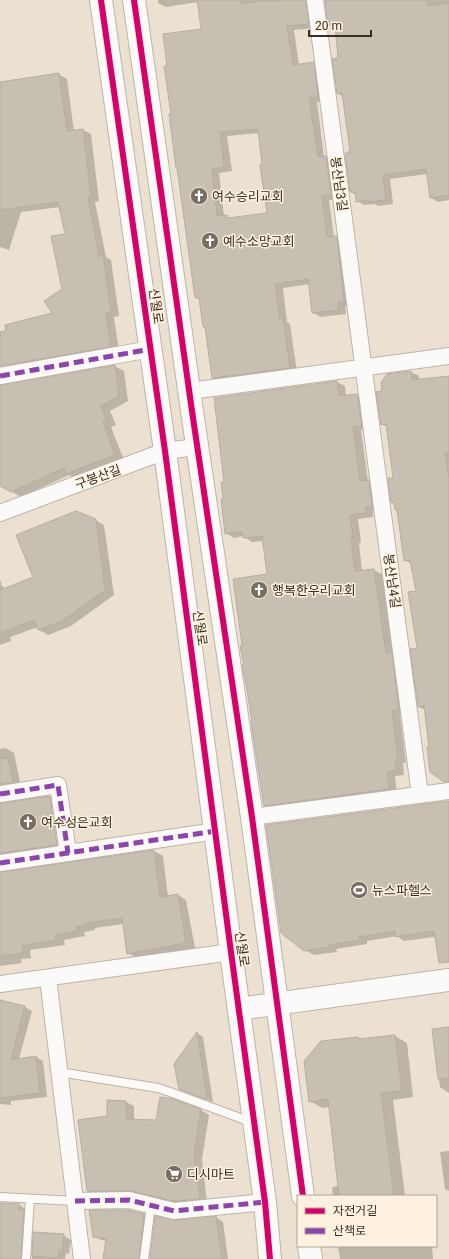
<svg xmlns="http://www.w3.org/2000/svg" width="449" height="1259" viewBox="0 0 449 1259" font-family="Roboto,'Noto Sans KR',sans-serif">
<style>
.shadow{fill:#0003;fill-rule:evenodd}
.building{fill:#c8bfb3;stroke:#b7aea1;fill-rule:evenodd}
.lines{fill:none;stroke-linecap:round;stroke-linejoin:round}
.lane-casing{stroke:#bdb4a8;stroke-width:10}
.street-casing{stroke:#bdb4a8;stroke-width:18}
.secondary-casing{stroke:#bdb4a8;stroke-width:24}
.lane{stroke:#fcfaf8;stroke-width:8}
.street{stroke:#fcfaf8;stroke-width:16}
.secondary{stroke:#fcfaf8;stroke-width:22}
.quiet{stroke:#8e44ad;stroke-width:5;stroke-dasharray:10 5;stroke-linecap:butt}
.cycleway-casing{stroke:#fef1df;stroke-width:8}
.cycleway{stroke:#d6006c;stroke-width:6}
.labels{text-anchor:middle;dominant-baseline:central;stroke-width:3;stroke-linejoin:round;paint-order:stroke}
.street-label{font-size:13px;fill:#382f24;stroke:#fef1df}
.poi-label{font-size:13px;fill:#382f24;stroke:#fef1df;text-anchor:start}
</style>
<rect width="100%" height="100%" fill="#ece1d1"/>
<path class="shadow" d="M158 0H314L316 28 294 30 299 65 313 63 321 67 326 101 317 102 324 157 334 162 338 199 329 200 334 237H336L344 242 352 306H345L346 314 320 317 313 312 310 284 283 288 287 322 290 324 297 372 221 382 213 378 206 328 204 327 200 300 196 298 172 115 169 66 202 29 198 2 166 7 158 3ZM259 133 264 165 268 214 232 219 227 216H224L219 173 232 171 227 136Z
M326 0H449V200L438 202 431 198 427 174 390 179 393 204 378 206 375 204 364 205 357 201 356 195 351 192 350 154 351 152 344 97 338 94 339 59 336 28 331 25 330 22 328 21Z
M58 74 67 79 74 131 83 130 91 134 99 201 95 202 106 257 111 260 119 316 114 317 119 351 24 368 16 363 53 313 63 289 66 234 60 207 21 212 9 250 0 247V83Z
M114 366 124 371 128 401 110 411 116 425 111 427 124 460 76 479 69 475 21 497 0 485V392Z
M411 372 419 376V380L449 377V784L445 781 430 748 426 710 419 707 417 591 412 564 405 560 398 511 396 504 392 502 394 479 387 427 382 424 383 392Z
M337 382 345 386 346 396 357 395 365 400 369 430H361L368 482 377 486 380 510 373 511V517L358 519 361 543H359L362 571 373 570 382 574 393 654 399 657 407 714 400 715 406 763H403L404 775 395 776 397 794 273 810 265 805 243 646 268 575 264 541 252 542 243 536 234 538 226 533 224 500 225 483 215 399Z
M95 520 104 525 114 595 71 626 48 635 39 630 38 627 10 637 11 641 0 645V580L2 586 6 589 34 577Z
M5 748 14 753 21 787 0 795V749Z
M50 797 59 802 66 850 0 865V803L1 804ZM50 802H52L59 850H57Z
M449 802V937L441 936 404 941 397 936 367 941V944L336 949 337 952 314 955 305 950Z
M154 851 163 856 168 897 178 895 186 900 195 948 137 958 128 953 123 924 95 928V930L84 932 85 936 64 940 65 945 30 950 31 958 21 959 22 963 0 966V872L1 873Z
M0 1001 25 1007 32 1011 19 1059 36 1057 43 1061 47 1097 11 1101V1105L0 1104Z
M449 1028V1093L440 1087 433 1030Z
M197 1033 203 1037 213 1102 187 1093 180 1089Z
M395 1036 407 1043 413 1097 393 1100 405 1196H333L332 1187 339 1186 330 1107 322 1108 310 1101 357 1038 361 1040Z
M173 1100 201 1110 209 1115 202 1159 207 1203 184 1206 96 1195 88 1191 108 1117 126 1102 134 1106V1120L157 1121Z
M449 1151V1191L445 1189 440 1152Z
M0 1204 19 1205 26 1209 28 1259H0Z
M128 1211 144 1214 151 1219 146 1259H104L107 1241 101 1240 94 1236Z
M216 1217 223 1222 228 1259H151L175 1221Z
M34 1233 63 1235 71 1240 69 1254 66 1253 65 1259H32Z
M338 1246H432L433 1259H340Z"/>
<path class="building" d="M197 0H241L242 4 268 0V2L283 0H306L309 24 287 26 293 65 314 62 318 97 309 98 318 157 326 156 331 195 322 196 327 237 337 236 344 302H338L339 310 312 313 308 279 275 284 280 319 283 318 290 368 212 378 205 327H203L199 298H195L177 168H176L169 114H171L164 66H167L163 34 201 29ZM258 129 262 164 260 165 267 213 228 218 227 215 217 216 212 169 224 167 220 132Z
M325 0H427V6L449 3V195L430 198 426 169 383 175 386 200 369 202V200L356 202 355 192H350L345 153H349L348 151H350L342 93 337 94 332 59 338 58 335 25 330 26 329 21H327Z
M59 73 67 131 83 129 91 197 88 198 99 257 103 254 111 312 106 313 111 347 0 366V332L6 331 5 325 52 313 44 301 62 289 51 236 65 234 58 202 0 210V82Z
M115 365 119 396 101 406 107 420 103 422 115 455 66 474 64 468 11 492 0 486V385Z
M411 371 412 380 449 376V453H445L449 478V782H444L430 772 427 747H429L424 706 418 707 410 649 417 648 408 592 416 591 410 560 404 561 397 510H395L394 502 391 503 388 478H393L386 424 381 425 376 392 382 391 381 382 387 374Z
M337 381 339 396 357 394 362 426H353L360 481 369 480 372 506 365 507 366 513 350 515 353 538 351 539 355 571 374 569 386 653 392 652 399 710 392 711 398 759H395L396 770 387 772 389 789 264 806 251 722 252 721 246 684 242 665H244L240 646 242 645 233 579 267 574 262 536 243 538 242 531 225 534 221 499H223L221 482H224L214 398Z
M76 511 96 519 105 590 62 621 38 630 34 620 0 633V590L33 577 16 535Z
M8 758 13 782 0 784V759Z
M50 796 57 845 0 853V803Z
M449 801V962L439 963 434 931 395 937V931L359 937V940L329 945V947L304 951 281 933 266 825Z
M154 850 160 897 178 894 186 943 127 954 122 918 86 923 87 925 76 927 77 931 55 935 56 940 22 946 23 953 0 956V872Z
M0 1000 25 1006 11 1060 36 1056 40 1093 0 1098Z
M449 1027V1078L438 1079 432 1029Z
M197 1032 207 1098 204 1099 179 1089 174 1064Z
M395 1035 402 1091 381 1093 394 1196H339L328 1099 309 1102 304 1061 321 1041 358 1037V1039Z
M160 1097 173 1099 201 1109 194 1154 200 1199 175 1201 131 1191H87L78 1120 107 1116V1100L126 1101V1119L156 1120Z
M0 1203 19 1204V1210H24L21 1259H0Z
M89 1210H128L144 1214 139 1259H103L106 1239 93 1237Z
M155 1216 175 1220 216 1216 222 1259H150Z
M33 1232 64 1234 62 1250H59L58 1258 32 1256Z"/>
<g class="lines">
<defs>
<path id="lane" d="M59 1072 158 1088 170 1092 251 1122
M0 1197 75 1201
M26 1259 30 1199
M144 1259 151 1205"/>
<path id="street" d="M315 0 420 795
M0 376 151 349
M190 391 449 356
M0 513 165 451 197 447
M0 794 58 785 68 853
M252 817 449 791
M0 863 216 831
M48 978 82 1259
M0 984 231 952
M75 1201 129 1200 174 1211 265 1202"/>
<path id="secondary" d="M101 0 165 451 231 952 265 1202 270 1259
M134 0 192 411 252 817 303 1196
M239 1009 449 980
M309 1246 311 1259"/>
</defs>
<use href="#lane" class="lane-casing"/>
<use href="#street" class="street-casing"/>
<use href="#secondary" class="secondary-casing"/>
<use href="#lane" class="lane"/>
<use href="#street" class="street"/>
<use href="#secondary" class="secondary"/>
<path class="quiet" d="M0 376 151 349
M0 794 58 785 68 853
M0 863 216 831
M75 1201 129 1200 174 1211 265 1202"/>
<defs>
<path id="cycleway" d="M101 0 165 451 231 952 265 1202 270 1259
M134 0 192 411 252 817 303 1196"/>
</defs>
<use href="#cycleway" class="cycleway-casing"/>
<use href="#cycleway" class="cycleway"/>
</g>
<defs>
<symbol id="church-disc" viewBox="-11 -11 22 22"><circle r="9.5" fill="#776d61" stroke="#fef1df"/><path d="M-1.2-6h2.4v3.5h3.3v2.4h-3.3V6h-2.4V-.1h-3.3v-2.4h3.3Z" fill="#fff"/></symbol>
<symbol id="stadium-disc" viewBox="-11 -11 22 22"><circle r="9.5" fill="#776d61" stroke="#fef1df"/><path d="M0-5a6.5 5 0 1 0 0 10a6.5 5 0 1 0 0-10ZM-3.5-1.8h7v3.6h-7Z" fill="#fff"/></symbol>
<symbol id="supermarket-disc" viewBox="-11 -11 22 22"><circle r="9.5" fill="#776d61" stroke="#fef1df"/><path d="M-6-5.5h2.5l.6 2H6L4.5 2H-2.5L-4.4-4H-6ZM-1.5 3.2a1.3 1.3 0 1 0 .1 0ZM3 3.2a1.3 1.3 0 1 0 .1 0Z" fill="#fff"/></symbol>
</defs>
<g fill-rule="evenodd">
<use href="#church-disc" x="189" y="186" width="20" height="20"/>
<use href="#church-disc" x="200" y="231" width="20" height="20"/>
<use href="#church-disc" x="249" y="580" width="20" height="20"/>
<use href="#church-disc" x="18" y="812" width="20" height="20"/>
<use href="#stadium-disc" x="349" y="880" width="20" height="20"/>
<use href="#supermarket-disc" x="164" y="1164" width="20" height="20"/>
</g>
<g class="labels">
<g class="street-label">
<text transform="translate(339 184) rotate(82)">봉산남3길</text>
<text transform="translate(156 306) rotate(82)">신월로</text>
<text transform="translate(98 477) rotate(-20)">구봉산길</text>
<text transform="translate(392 581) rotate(82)">봉산남4길</text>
<text transform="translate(200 628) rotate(82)">신월로</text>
<text transform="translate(242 949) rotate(82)">신월로</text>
</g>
<g class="poi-label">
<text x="212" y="196">여수승리교회</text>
<text x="223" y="241">예수소망교회</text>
<text x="272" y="590">행복한우리교회</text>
<text x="41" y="822">여수성은교회</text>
<text x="372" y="890">뉴스파헬스</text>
<text x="187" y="1174">디시마트</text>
</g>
</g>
<rect x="297" y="1195" width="140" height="52" fill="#fef1df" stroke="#afa394"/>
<rect x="305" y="1208" width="20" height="6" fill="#d6006c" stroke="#afa394"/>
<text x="333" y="1215" font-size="12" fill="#382f24">자전거길</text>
<rect x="305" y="1228" width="20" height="6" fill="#8e44ad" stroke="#afa394"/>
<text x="333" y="1235" font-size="12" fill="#382f24">산책로</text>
<path d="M309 30v6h62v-6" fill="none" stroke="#382f24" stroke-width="2"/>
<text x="315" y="30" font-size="12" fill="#382f24" stroke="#fef1df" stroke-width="3" paint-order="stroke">20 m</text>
</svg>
